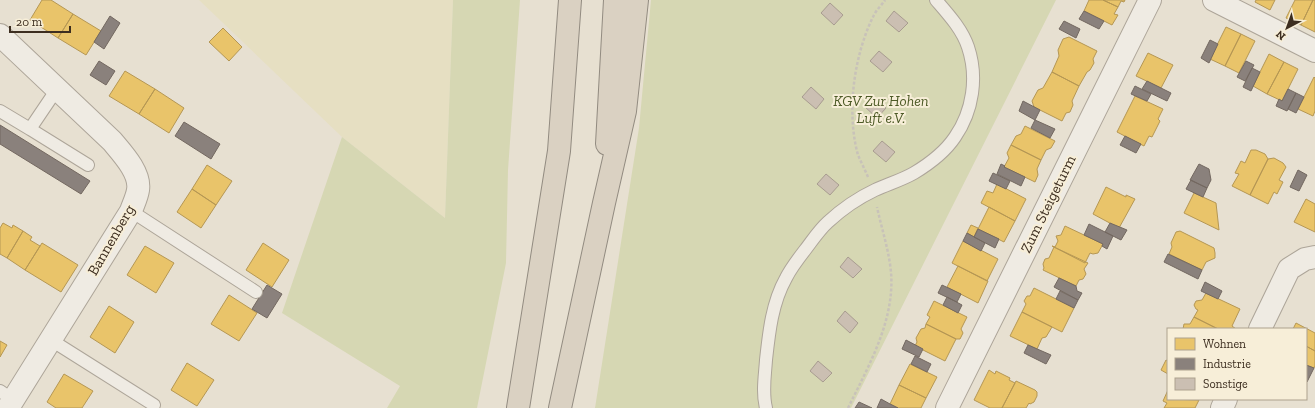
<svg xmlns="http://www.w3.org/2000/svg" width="1315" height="408" viewBox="0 0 1315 408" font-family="'Zilla Slab',serif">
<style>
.farmland{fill:#e6dfc2}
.green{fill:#d6d7b3}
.homes{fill:#e9c46a;stroke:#b59754}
.industry{fill:#8a817c;stroke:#736860}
.building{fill:#cbbfb2;stroke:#a89c90}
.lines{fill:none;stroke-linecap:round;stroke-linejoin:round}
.service-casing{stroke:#ada599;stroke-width:14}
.minor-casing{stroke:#ada599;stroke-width:24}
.motorway-casing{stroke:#928b80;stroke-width:24}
.path{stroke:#c8c2b9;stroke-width:2.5;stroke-dasharray:3 2;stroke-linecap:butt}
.service{stroke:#efebe3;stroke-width:12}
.minor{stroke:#efebe3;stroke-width:22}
.motorway{stroke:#dad1c2;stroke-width:22}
.labels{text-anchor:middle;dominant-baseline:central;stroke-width:4;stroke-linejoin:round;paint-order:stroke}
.park-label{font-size:15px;font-style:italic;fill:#4d5a26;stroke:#f7eed8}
.street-label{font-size:15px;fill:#3d2e20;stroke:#f7eed8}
</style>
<rect width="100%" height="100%" fill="#e7e0d1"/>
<path class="farmland" d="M199 0H453L445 218 342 137Z"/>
<path class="green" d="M453 0H520L508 170 506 263 477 408H387L400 386 282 313 342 137 445 218Z
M651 0H1056L851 408H595L639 128Z"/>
<path class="homes" d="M42 0H51L73 14 58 38 30 20Z
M1089 0H1103L1118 7 1114 14 1118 15 1112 25 1084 11Z
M1103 0H1125L1124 2 1121 1 1118 7Z
M1256 0H1275L1270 10 1255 2Z
M1295 0H1313L1301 25 1286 18Z
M1313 0H1315V32L1301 25Z
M73 14 101 31 86 55 58 38Z
M1226 27 1241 34 1225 66 1210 59Z
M223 28 242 47 229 61 209 42Z
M1241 34 1255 41 1239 73 1225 66Z
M1069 37 1097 51 1093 59 1094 63 1090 70 1087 72 1079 86 1052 72 1059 56 1058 50 1063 39Z
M1148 53 1173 65 1161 88 1136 76Z
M1269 54 1284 62 1267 94 1253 86Z
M1284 62 1298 69 1282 101 1267 94Z
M125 71 155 89 139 114 109 96Z
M1052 72 1079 86 1072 101 1073 105 1070 112 1066 113 1062 121 1034 107 1032 101 1038 90 1043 88Z
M1314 77 1315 78V111L1313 116 1298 109Z
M155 89 184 108 169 133 139 114Z
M1135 96 1163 109 1158 119 1160 121 1152 137 1149 136 1144 146 1117 132Z
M1025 126 1055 141 1051 148 1046 150 1041 160 1011 145 1016 136 1021 134Z
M1011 145 1041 160 1037 169 1038 175 1035 182 1004 167 1009 158 1007 153Z
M1251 150H1256L1265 154 1268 159 1250 195 1232 186 1239 174 1235 173 1241 161 1245 163Z
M1274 158 1283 163 1286 167 1279 180 1283 182 1277 194 1274 192 1268 204 1250 195 1268 159Z
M207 165 232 181 216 205 192 189Z
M997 184 1026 199 1015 221 981 203 987 191 993 193Z
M1106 187 1126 197V195L1135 199 1119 228 1093 214Z
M192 189 216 205 201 228 177 212Z
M1194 193 1216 203 1219 230 1184 213Z
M1306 199 1315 204V232L1294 222Z
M989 207 1015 221 1004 242 978 229Z
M3 223 12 228 13 225 23 231 7 258 0 254V228Z
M971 225 978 228 974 237 967 233Z
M1065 226 1103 244 1098 253 1093 254 1090 253 1085 263 1052 246 1055 247 1058 241 1056 236 1061 235Z
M23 231 32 237 30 240 40 246 25 270 7 258Z
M1180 231 1214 248 1215 253V258L1206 262 1202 270 1169 254 1172 247 1171 243 1176 232Z
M963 241 998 259 987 281 952 263Z
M42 243 78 265 61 292 25 270Z
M263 243 289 260 272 287 246 270Z
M145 246 174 263 156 293 127 275Z
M1054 247 1088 263 1084 269 1086 274 1083 279 1079 280 1076 286 1043 270 1044 268 1043 264 1045 259 1049 258Z
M958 266 988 281 978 303 947 287Z
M1034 288 1074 308 1062 332 1022 312 1026 304 1024 301 1027 296H1030Z
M1206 293 1240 309 1232 326 1236 329H1218L1194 317 1198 310 1196 309 1194 305 1196 301 1202 300Z
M229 295 257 313 239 341 211 324Z
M934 301 967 317 961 329 963 333 960 339H956L926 324 930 317 927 315Z
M109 306 134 322 115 353 90 337Z
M1022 312 1052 327 1046 337 1042 338 1037 349 1010 336Z
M1194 317 1218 329H1183L1184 324H1190Z
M1296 323 1315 333V351L1306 346V329H1293Z
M926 324 956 339 945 361 915 346 917 342 916 338 921 329 925 328Z
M0 341 7 345 0 357Z
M1306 346 1315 351V366L1314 368 1306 365Z
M1166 360 1168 361V374L1161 370Z
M187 363 214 380 197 406 171 390Z
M910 364 937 377 926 398 899 385Z
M989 370 995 374 996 371 1010 378 1009 380 1015 383 1002 408H990L974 400Z
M64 374 93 391 82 408H56L47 402Z
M1016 381 1035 390 1037 392V396L1034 402 1030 404 1029 403 1026 408H1002Z
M899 385 926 398 921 408H898L890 404Z
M1168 390V399L1199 400 1195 408H1164L1167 403 1163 401Z"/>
<path class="industry" d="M1084 11 1104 21 1099 29 1079 19Z
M110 16 120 23 104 49 94 42Z
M1064 21 1080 29 1076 38 1059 29Z
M1210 40 1218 44 1209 63 1201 58Z
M99 61 115 71 106 85 90 75Z
M1246 61 1254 65 1245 81 1237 77Z
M1252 68 1260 72 1251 91 1243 87Z
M1147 81 1171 93 1167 101 1142 89Z
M1135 86 1151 94 1147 101 1131 94Z
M1288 89 1296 93 1287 111 1276 106 1279 99 1282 101Z
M1296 93 1304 97 1296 113 1288 109Z
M1023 101 1040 110 1035 120 1019 111Z
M1035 120 1055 129 1050 138 1031 128Z
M184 122 220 144 211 159 175 136Z
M0 125 90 181 81 194 0 144Z
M1125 136 1141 144 1136 153 1120 145Z
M1001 164 1005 166 1004 167 1025 177 1021 186 997 174Z
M1199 164 1209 169 1211 180 1207 188 1190 180Z
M1298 170 1307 175 1299 191 1290 187Z
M993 173 1010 181 1006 189 989 181Z
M1191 180 1207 188 1203 197 1186 189Z
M1110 223 1127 230 1121 240 1105 232Z
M1089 224 1113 236 1107 249 1102 246 1103 244 1084 235Z
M978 229 999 239 995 248 974 237Z
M967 233 985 243 981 251 963 241Z
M1168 254 1202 270 1198 279 1164 262Z
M1059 278 1076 286 1077 291 1082 293 1078 300 1054 287Z
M1205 282 1222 291 1218 299 1201 291Z
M267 285 282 294 267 318 252 309Z
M942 285 961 294 957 302 938 293Z
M1060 291 1078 300 1074 308 1056 299Z
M947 297 962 305 958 313 943 305Z
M906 340 923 349 919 357 902 349Z
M1028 345 1051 355 1046 364 1024 353Z
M915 356 931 364 927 372 911 364Z
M1306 365 1314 368 1307 382H1306Z
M881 399 890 404 898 408H877Z
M859 402 872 408H855Z"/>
<path class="building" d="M830 3 843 15 834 25 821 13Z
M894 11 908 23 899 32 886 21Z
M879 51 892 62 883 72 870 61Z
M811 87 824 99 816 109 802 97Z
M873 96 886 108 877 118 864 106Z
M882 141 895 152 886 162 873 151Z
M826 174 839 185 830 195 817 184Z
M848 257 862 269 853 278 840 267Z
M845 311 858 323 850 333 837 321Z
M818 361 832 373 823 382 810 371Z"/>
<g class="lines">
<defs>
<path id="service" d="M57 89 30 129 88 165
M0 111 30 129
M131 211 256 292
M51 340 154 405
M0 391 13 400
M766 408C762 392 765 376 766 360 769 332 772 303 786 278 791 268 798 259 805 250 812 241 819 230 828 222 841 210 858 198 875 190 888 184 902 180 914 173 929 164 945 152 955 137 973 111 978 77 968 47 962 29 948 14 936 0"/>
<path id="minor" d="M1214 0 1315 51
M0 35 112 141C122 153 141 173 138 190 137 197 133 205 131 211L8 408
M1260 329 1289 269 1305 259 1315 257
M947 408 1150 0
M1222 408 1226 399"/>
<path id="motorway" d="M607 144 615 0
M518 408 559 151 570 0
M560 408 604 203 625 111 637 0"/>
</defs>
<use href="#service" class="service-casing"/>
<use href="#minor" class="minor-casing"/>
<use href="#motorway" class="motorway-casing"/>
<path class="path" d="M868 177C865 170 861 162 858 155 846 112 854 54 874 15 877 9 882 5 885 0
M848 408C870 363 898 315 890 264 887 244 881 226 877 207"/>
<use href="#service" class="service"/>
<use href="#minor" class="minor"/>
<use href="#motorway" class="motorway"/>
</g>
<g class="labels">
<g class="park-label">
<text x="881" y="101">KGV Zur Hohen<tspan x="881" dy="17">Luft e.V.</tspan></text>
</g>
<g class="street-label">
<text transform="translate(1048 204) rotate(-64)">Zum Steigeturm</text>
<text transform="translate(111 240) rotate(-60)">Bannenberg</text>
</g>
</g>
<rect x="1167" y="328" width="140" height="72" fill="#f7eed8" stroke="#ada18e"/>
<rect x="1175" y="338" width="20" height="12" fill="#e9c46a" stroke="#ada18e"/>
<text x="1203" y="348" font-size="12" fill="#3d2e20">Wohnen</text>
<rect x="1175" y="358" width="20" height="12" fill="#8a817c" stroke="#ada18e"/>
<text x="1203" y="368" font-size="12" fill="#3d2e20">Industrie</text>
<rect x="1175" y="378" width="20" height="12" fill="#cbbfb2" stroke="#ada18e"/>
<text x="1203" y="388" font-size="12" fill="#3d2e20">Sonstige</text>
<g transform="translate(1287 28) rotate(221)" stroke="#f7eed8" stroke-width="3" paint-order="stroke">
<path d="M0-3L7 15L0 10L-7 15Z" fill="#3d2e20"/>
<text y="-6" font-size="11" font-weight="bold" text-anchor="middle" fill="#3d2e20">N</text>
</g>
<path d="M10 26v6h60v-6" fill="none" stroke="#3d2e20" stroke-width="2"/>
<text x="16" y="26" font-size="12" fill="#3d2e20" stroke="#f7eed8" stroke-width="3" paint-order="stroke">20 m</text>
</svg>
